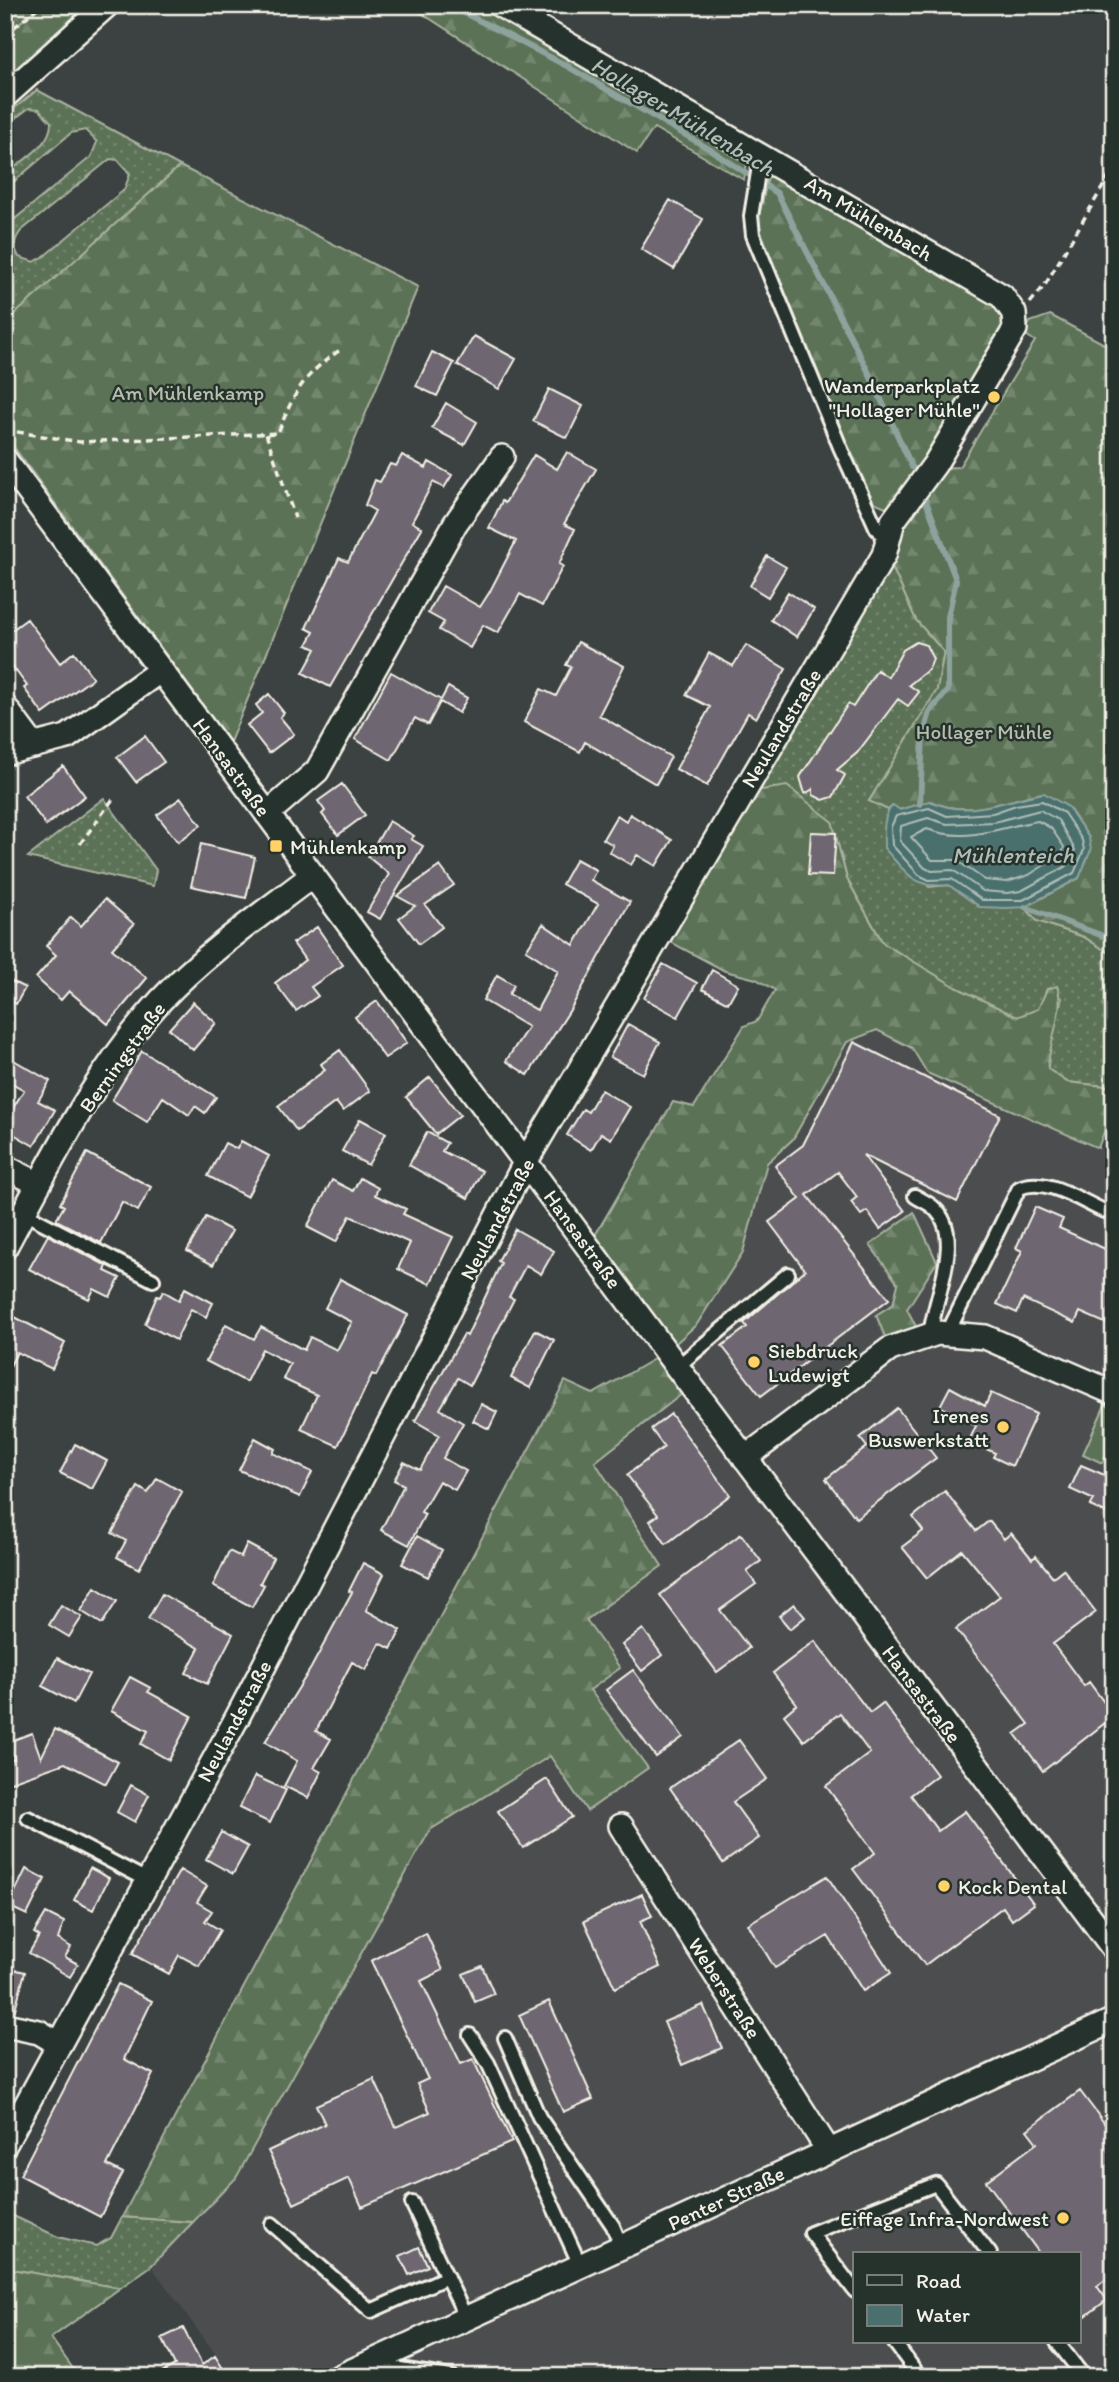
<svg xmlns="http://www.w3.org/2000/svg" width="1119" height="2382" viewBox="0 0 1119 2382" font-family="Itim,sans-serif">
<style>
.built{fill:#4b4d4f;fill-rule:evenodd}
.grass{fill:url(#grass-dots);stroke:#a8b29f;stroke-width:2;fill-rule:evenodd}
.forest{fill:url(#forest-firs);stroke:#a8b29f;stroke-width:2}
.garden{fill:#5b7256;stroke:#a8b29f;stroke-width:2}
.water{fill:#4a6f6d;stroke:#8ea39e;stroke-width:2}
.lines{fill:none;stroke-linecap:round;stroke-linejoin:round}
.shore{stroke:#b0bdb7;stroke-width:2}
.stream{stroke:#8ea39e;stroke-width:6}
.building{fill:#6e666f;stroke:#f4f1e8;stroke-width:2}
.lane-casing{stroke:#f4f1e8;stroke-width:18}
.street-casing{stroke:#f4f1e8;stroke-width:28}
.path{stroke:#f4f1e8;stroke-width:3.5;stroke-dasharray:7 5;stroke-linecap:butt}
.lane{stroke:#26332d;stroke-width:12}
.street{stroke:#26332d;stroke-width:23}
.poi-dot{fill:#ffd166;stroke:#26332d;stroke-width:2.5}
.labels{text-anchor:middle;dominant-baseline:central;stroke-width:5;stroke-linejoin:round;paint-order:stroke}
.street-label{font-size:21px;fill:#f4f1e8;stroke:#26332d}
.poi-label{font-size:21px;fill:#f4f1e8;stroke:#26332d;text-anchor:end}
.park-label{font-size:21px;fill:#b7beae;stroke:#26332d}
.water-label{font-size:23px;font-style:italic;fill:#b0bdb7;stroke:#26332d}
</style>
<defs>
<pattern id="grass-dots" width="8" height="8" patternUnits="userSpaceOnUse" patternTransform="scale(1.75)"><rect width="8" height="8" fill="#5b7256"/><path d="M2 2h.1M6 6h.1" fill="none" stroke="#73876e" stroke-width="1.8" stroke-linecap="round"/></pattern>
<pattern id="forest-firs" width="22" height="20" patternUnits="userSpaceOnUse" patternTransform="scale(1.75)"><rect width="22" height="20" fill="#5b7256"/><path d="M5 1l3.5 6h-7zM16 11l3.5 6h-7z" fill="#73876e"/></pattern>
</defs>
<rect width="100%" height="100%" fill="#3c4241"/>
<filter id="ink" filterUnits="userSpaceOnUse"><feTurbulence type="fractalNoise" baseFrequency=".0143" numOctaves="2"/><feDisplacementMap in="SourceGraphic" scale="14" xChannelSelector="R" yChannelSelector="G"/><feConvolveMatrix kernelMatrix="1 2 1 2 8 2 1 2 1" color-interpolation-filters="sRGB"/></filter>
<g filter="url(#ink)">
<path class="built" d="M877 1030 912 1048 927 1073 1114 1154V2377H232L151 2266 236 2178 430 1830 550 1756 590 1690 586 1620 662 1566 595 1462 691 1387 666 1352 697 1324 743 1252 767 1163 793 1139 847 1042ZM855 2254H1079V2342H855Z"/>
<path class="grass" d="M8 5H41L5 35V8Z
M37 90 180 166 15 315 5 302V227L91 157 97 142 85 130 71 133 5 189V175C21 161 52 145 51 122L39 109 29 108 5 126V116ZM110 159 118 160 130 174 124 190 43 257 34 262 19 257C13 246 14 240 21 231Z
M889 560 916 620 944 652 937 690 869 801 893 805 929 887 949 885 980 907H1025L1037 921 1084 937 1114 956V1087L1067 1082 1048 1069V1049L1062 998 1047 989 1039 1009 1017 1017 956 988 883 943 847 879 832 821 755 791Z
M104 798 156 870 153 886 28 857Z
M5 2212 58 2237 96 2246 111 2238 122 2217 193 2222 151 2266 120 2288 5 2268Z"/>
<path class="forest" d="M41 5H97L5 87V35Z
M409 5H483L748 157 744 180 654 128 637 153Z
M180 166 418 287 230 742 5 435V323Z
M769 173 994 301 1002 309 1004 329 927 460 888 508 874 502 862 484 761 232 759 216Z
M1050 315 1110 347 1114 353V956L1084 937 1037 921 1025 907 1079 878 1089 838 1068 807 1043 793C1004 800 968 819 930 801L899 810 893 806 888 810 869 801 937 690 944 652 916 620 889 560 907 511 939 468 959 467 1035 341 1024 334 1030 322Z
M787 786 832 821 847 879 883 943 956 987 1017 1017 1038 1009 1047 989 1057 986C1066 1008 1048 1043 1048 1069L1067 1082 1114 1087V1106L1098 1148 927 1073 912 1048 877 1030 847 1042 793 1139 767 1163 743 1252 697 1324 666 1352 692 1386 595 1462 662 1566 586 1620 620 1668 590 1690 648 1768 587 1811 550 1756 430 1830 236 2178 193 2222 122 2217 565 1381 593 1394 666 1352 594 1237 673 1102 694 1107 744 1026 757 1021 775 990 756 979 725 971 659 936 755 791Z
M914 1212 937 1262 907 1309 922 1338 890 1349 876 1315 893 1304 898 1284 870 1245Z
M5 2268 120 2288 51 2338 79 2377H5Z"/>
<path class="garden" d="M1105 1405 1114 1410V1437L1102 1463 1083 1454Z"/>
<path class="water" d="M1044 793 1068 807 1089 838 1091 850 1079 878 1025 907 1006 908 980 907 949 885C913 889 906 872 884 848 884 833 882 816 893 805L900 810 930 801C968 819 1005 800 1044 793Z"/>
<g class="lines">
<path class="shore" d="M1042 801 1064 813 1082 840 1084 850 1074 873 1023 900H982L952 879 929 880 919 875 892 845 891 827 896 816 929 808 947 816 993 813 1016 805Z
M1040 810 1058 820 1075 850 1067 866 1021 891 1007 893 983 891 953 870 932 871 925 868 900 841 901 826 928 818 947 824 994 822Z
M1038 821 1051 828 1064 847 1062 854 1029 875 1007 882 985 880 956 860H932L911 837 927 829C968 844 998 827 1038 821Z"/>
<path class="stream" d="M449 5 565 65 711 150 777 193 868 371 912 467
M920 804 923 736 930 712 948 690V617L956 580 926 501
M1025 907 1114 940"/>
</g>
<path class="building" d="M670 200 703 219 674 269 641 249Z
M474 336 516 359 499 389 457 365Z
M432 352 454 363 437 396 416 386Z
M549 389 583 406 567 438 533 421Z
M446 403 477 422 464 445 432 428Z
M567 452 596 469 564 524 575 529 559 564 563 566 542 606 520 594 498 633 483 625 470 648 439 630 444 622 428 613 443 586 480 607 489 593 516 541 489 528 502 501 505 503 534 455 557 469Z
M402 455 426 468 429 462 452 475 444 488 433 482 412 522 422 528 330 687 303 673 316 649 307 645 314 632 306 628 339 558 348 562 375 511 365 505 375 480 380 482 390 464 396 466Z
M767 556 786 567 768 597 750 586Z
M788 592 814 609 797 637 771 620Z
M27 619 60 663 74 652 93 678 43 714 24 688 27 686 5 656V635Z
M578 642 624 666 599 715 671 757 656 784 585 742 580 752 524 722 541 689 556 696 571 667 566 665Z
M916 642 926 645 933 659 929 669 909 685 919 692 908 706 898 699 857 753 837 770 845 775 833 797 823 800 813 795V789L805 794 800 777 848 704 853 707 877 670 888 677 903 650Z
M746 645 786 669 756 718 748 713 707 786 676 769 710 707 686 695 709 653 733 666Z
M391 672 441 700 448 687 467 698 459 713 440 702 428 725 415 718 391 760 355 739Z
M269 694 284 713 280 717 294 734 269 753 247 725 262 713 256 705Z
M145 736 164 762 136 782 117 757Z
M63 766 85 796 46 825 24 796Z
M342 784 365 815 338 835 322 814 325 811 318 801Z
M181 798 201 825 178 842 157 815Z
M630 814 672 840 656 866 637 855 631 865 609 852 613 845 603 839 617 815 626 821Z
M389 821 414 836 411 839 423 846 380 919 367 912 389 874 368 857Z
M811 832 836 833 833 876 808 875Z
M201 844 255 857 246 898 191 886Z
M576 859 596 870 591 880 630 902 570 1010 528 1075 506 1061 528 1027 483 1000 497 975 514 985 509 994 537 1010 558 971 526 950 543 924 574 945 598 904 562 884Z
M440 866 454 885 425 905 442 927 419 944 399 918 415 906 397 896Z
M105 899 134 924 112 949 147 978 108 1024 69 991 61 1000 36 978 56 955 46 946 71 917 81 926Z
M317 927 343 965 311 987 318 996 296 1011 275 983 305 960 293 943Z
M663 964 697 983 678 1017 644 998Z
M712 970 738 985 728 1003 702 989Z
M5 978 25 988 16 1004 5 999Z
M377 1001 407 1043 385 1058 355 1017Z
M193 1002 216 1023 193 1050 169 1029Z
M628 1024 660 1042 643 1074 610 1057Z
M854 1042 1000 1115 957 1202 863 1155 905 1211 880 1229 867 1211 861 1215 851 1202 857 1197 838 1172 807 1195 889 1299 761 1396 722 1346 747 1327 744 1323 805 1270 769 1222 800 1199 775 1166 803 1145Z
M340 1050 370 1091 343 1111 336 1102 297 1131 278 1106 325 1070 321 1064Z
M142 1051 216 1097 205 1113 195 1106 189 1115 163 1097 147 1122 112 1100Z
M5 1055 50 1081 38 1101 55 1110 34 1146 5 1129V1121L24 1090 5 1079Z
M430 1077 460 1115 436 1134 406 1097Z
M601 1090 630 1107 611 1139 601 1133 591 1150 567 1135 583 1109 588 1112Z
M360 1119 386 1133 368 1165 342 1151Z
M427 1132 447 1143 442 1151 482 1171 468 1198 409 1165Z
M241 1141 269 1156 247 1197 208 1176 225 1143 237 1149Z
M87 1153 151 1187 138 1211 122 1202 101 1243 56 1220 64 1206 60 1204Z
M360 1178 378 1188 375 1195 406 1209 403 1214 453 1237 430 1284 398 1269 410 1243 350 1216 336 1242 307 1227 332 1180 353 1191Z
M1035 1207 1063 1219 1059 1228 1114 1253V1327L1080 1312 1075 1323 1023 1299 1017 1313 997 1304 1022 1251 1016 1248Z
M206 1217 232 1231 213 1265 187 1251Z
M515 1229 554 1251 541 1274 526 1265 509 1297 514 1299 470 1385 458 1378 440 1409 463 1423 443 1458 466 1471 455 1490 439 1481 421 1512 425 1514 409 1545 381 1530 404 1485 394 1480 404 1462 420 1470 439 1435 415 1421 464 1334 467 1336 501 1263 498 1261Z
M48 1235 107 1266 105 1271 120 1278 110 1297 94 1289 89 1299 29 1269Z
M340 1279 408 1315 376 1376 372 1374 338 1446 301 1429 317 1395 283 1379 290 1364 262 1349 246 1382 206 1361 226 1324 254 1339 261 1327 304 1350 310 1337 337 1350 352 1322 325 1308Z
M185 1288 213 1303 206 1317 191 1309 176 1340 145 1324 157 1296 160 1297 163 1291 179 1300Z
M5 1312 65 1343 52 1369 17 1352 5 1376Z
M535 1330 554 1340 530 1388 511 1378Z
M950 1387 985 1406 991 1393 1036 1414 1012 1466 993 1457 995 1453 969 1441 976 1426 940 1406Z
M481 1404 497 1412 489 1429 473 1421Z
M897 1408 936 1458 856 1518 826 1479 867 1447 860 1438Z
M671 1414 730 1495 666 1544 650 1521 658 1515 627 1475 664 1447 651 1429Z
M255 1438 275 1449 273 1453 312 1472 300 1497 239 1470Z
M75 1444 107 1461 92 1489 60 1473Z
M1081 1465 1114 1479V1517L1090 1506 1094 1500 1070 1489Z
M157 1478 182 1492 139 1569 117 1557 126 1541 112 1533 138 1487 148 1493Z
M945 1491 976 1531 989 1521 1004 1539 1011 1533 1032 1559 1036 1556 1053 1577 1063 1569 1096 1612 1053 1644 1084 1686 1089 1682 1114 1716 1043 1771 1015 1734 1029 1724 956 1629 1000 1596 962 1550 927 1578 902 1547 923 1531 913 1517Z
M741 1534 761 1561 747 1572 756 1584 720 1610 749 1648 717 1672 660 1595Z
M417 1536 442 1550 428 1577 402 1564Z
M247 1544 273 1558 260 1583 264 1585 252 1607 213 1586 229 1551 241 1557Z
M363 1563 384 1574 366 1610 401 1630 391 1649 380 1643 366 1670 352 1662 316 1731 331 1739 314 1768 321 1772 308 1798 284 1786 297 1761 265 1742 311 1668 352 1592 349 1591Z
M95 1587 117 1601 102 1624 81 1611Z
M162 1594 233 1634 207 1684 186 1673 199 1648 148 1619Z
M794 1604 805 1617 790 1629 779 1616Z
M61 1605 82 1617 69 1637 49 1625Z
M643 1629 662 1655 642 1671 622 1645Z
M815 1641 870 1713 883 1703 937 1775 911 1795 938 1831 965 1811 1034 1904 1012 1920 1003 1907 925 1965 853 1869 875 1853 826 1786 870 1753 840 1713 804 1741 784 1715 797 1704 773 1673Z
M57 1658 89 1674 74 1703 42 1686Z
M633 1670 683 1737 656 1757 606 1690Z
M130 1677 151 1688 148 1692 192 1716 169 1760 141 1744 148 1731 111 1711Z
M55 1729 118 1762 106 1784 65 1763 5 1784V1762L14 1759 8 1742 32 1733 41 1758Z
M739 1740 767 1779 733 1802 759 1838 723 1863 670 1788Z
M255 1776 286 1790 270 1823 239 1808Z
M547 1779 572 1817 523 1848 498 1811Z
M131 1785 149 1795 135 1822 117 1812Z
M221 1832 248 1847 233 1874 206 1859Z
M90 1868 109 1878 93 1910 74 1900Z
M26 1869 45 1879 27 1915 8 1906Z
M180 1870 207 1886 197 1902 212 1911 205 1921 220 1930 199 1966 179 1955 169 1974 132 1954Z
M827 1876 891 1973 863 1991 828 1936 775 1968 748 1924Z
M642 1894 652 1916 640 1921 660 1967 615 1988 584 1921Z
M46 1913 64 1922 58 1939 71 1947 65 1957 78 1964 70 1977 29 1953 39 1936 34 1933Z
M426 1933 443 1970 421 1981 461 2064 473 2059 512 2142 362 2207 349 2178 294 2204 268 2151 325 2124 316 2105 374 2079 396 2127 430 2112 417 2084 428 2079 371 1961Z
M482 1966 494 1994 475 2002 463 1974Z
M5 1967 25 1972 14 2013 5 2011Z
M118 1984 152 2001 124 2059 153 2074 107 2165 123 2173 100 2217 20 2175Z
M549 2001 593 2099 563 2112 519 2015Z
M703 2005 722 2048 682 2065 664 2022Z
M1080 2091 1114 2136V2274L1097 2286 1107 2300 1079 2321V2254H1040L986 2181 1037 2143 1027 2130Z
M419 2247 428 2266 409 2275 400 2256Z
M183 2328 202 2365 215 2356 224 2370 215 2377H153L175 2365 162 2338Z"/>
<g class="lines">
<defs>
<path id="lane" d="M761 154 751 216 753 235 840 447 877 529 888 541
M915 1196C921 1200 929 1203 934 1208 966 1237 933 1300 930 1336
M24 1213 153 1280
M947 1334 1019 1188C1046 1176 1079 1200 1104 1211
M677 1367 788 1274
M28 1818 147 1880
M470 2035 488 2063 580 2265
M505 2038 539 2117 613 2226 621 2246
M412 2203 466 2318
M272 2224 371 2311 447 2277
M855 2291 811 2233 936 2184 990 2254
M894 2342 920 2377
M1057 2342 1084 2377
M374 2365 451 2377"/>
<path id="street" d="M5 96 107 5
M5 460 677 1367 1114 1949
M5 707 34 746
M5 753 67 737 161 670
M267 814 317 771 455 524 502 457
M5 1167 39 1184
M5 1247C51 1162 95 1072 161 1000 205 953 262 914 313 875
M745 1458 890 1349 937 1333 985 1337 1114 1393
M621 1826 828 2150
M5 2025 39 2032 59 2044
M5 2144 238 1716 526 1161 884 555 893 521 935 464 1015 329 1014 313 1002 296 500 5
M339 2377 1114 2020"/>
</defs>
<use href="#lane" class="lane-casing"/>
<use href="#street" class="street-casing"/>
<path class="path" d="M5 35 41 5
M1030 303 1045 285 1114 168
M5 430 80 442 278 433C295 390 304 374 343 348
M266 434 295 518
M80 844 113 799"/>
<use href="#lane" class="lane"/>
<use href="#street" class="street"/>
</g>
</g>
<g class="poi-dot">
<circle cx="994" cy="397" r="7"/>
<rect x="269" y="839" width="14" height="14" rx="3.5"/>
<circle cx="754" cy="1362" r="7"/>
<circle cx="1003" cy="1427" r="7"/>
<circle cx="944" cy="1886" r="7"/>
<circle cx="1063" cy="2218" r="7"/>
</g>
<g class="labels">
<g class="street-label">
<text transform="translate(869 218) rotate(31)">Am Mühlenbach</text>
<text transform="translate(781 728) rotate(-59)">Neulandstraße</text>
<text transform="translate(232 767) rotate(54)">Hansastraße</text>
<text transform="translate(122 1057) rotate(-54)">Berningstraße</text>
<text transform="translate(497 1219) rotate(-62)">Neulandstraße</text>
<text transform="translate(583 1239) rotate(54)">Hansastraße</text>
<text transform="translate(922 1694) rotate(53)">Hansastraße</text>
<text transform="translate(234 1721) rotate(-62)">Neulandstraße</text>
<text transform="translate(725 1988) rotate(57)">Weberstraße</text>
<text transform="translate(726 2198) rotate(-25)">Penter Straße</text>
</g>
<g class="poi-label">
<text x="980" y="385">Wanderparkplatz<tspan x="980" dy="24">"Hollager Mühle"</tspan></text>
<text x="290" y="846" text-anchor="start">Mühlenkamp</text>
<text x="768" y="1350" text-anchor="start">Siebdruck<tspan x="768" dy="24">Ludewigt</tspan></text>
<text x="989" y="1415">Irenes<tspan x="989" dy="24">Buswerkstatt</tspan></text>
<text x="958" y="1886" text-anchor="start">Kock Dental</text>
<text x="1049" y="2218">Eiffage Infra-Nordwest</text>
</g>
<g class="park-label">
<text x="188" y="392">Am Mühlenkamp</text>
<text x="984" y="731">Hollager Mühle</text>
</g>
<g class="water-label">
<text transform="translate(683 116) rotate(31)">Hollager Mühlenbach</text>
<text x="1013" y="855">Mühlenteich</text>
</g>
</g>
<rect width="1119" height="2382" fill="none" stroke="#26332d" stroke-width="28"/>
<rect x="14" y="14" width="1091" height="2354" fill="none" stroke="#f4f1e8" stroke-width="2.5" filter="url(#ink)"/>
<rect x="853" y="2252" width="228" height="91" fill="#26332d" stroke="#787f78" stroke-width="2"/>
<rect x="867" y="2275" width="35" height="10" fill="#26332d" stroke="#787f78" stroke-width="2"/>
<text x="916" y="2288" font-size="21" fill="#f4f1e8">Road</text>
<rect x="867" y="2305" width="35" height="21" fill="#4a6f6d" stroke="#787f78" stroke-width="2"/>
<text x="916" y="2322" font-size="21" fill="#f4f1e8">Water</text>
</svg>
